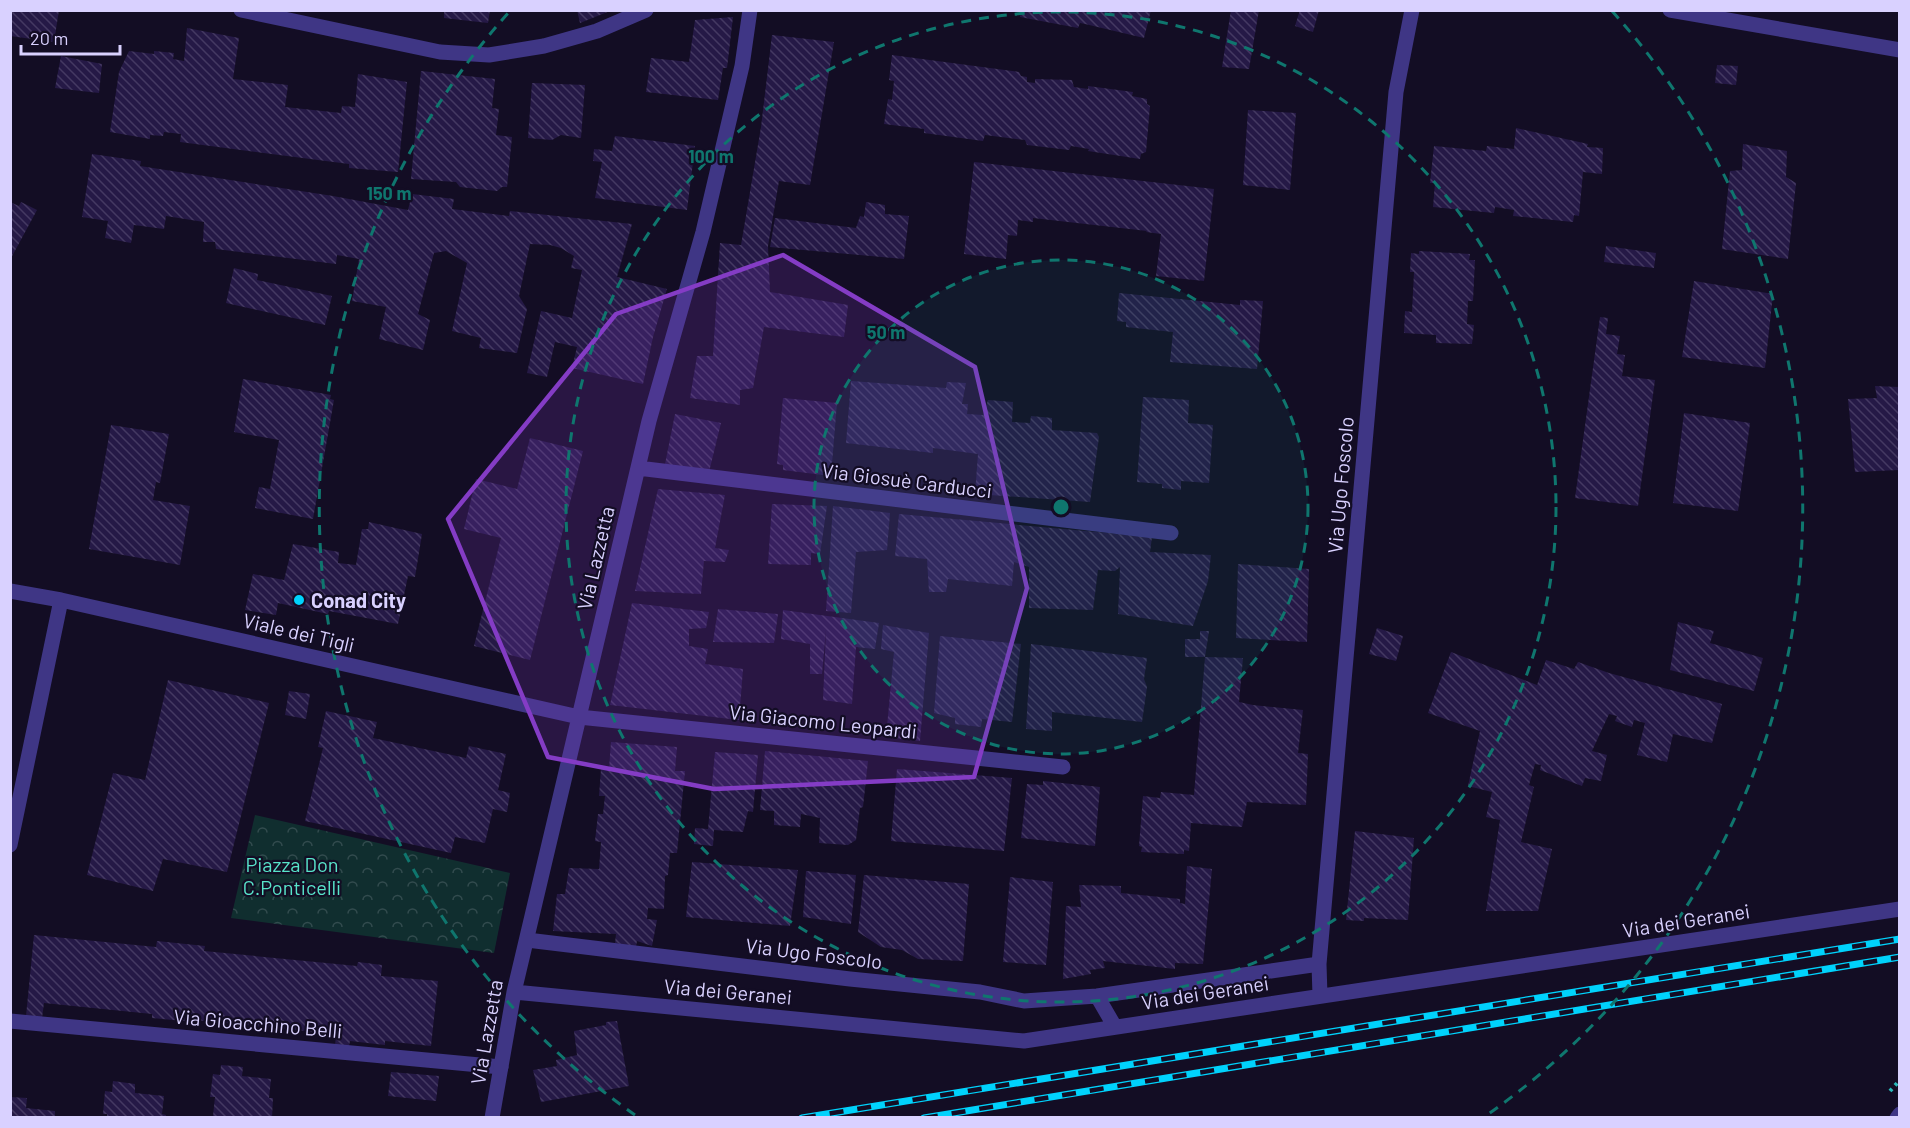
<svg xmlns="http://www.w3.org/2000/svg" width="1910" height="1128" viewBox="0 0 1910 1128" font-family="Barlow,sans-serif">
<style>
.park{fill:url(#park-crowns)}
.building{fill:url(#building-back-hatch)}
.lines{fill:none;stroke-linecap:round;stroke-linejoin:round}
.path{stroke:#2ab9ba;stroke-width:4;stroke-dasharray:3 4.5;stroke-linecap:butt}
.lane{stroke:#3f3685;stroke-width:15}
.street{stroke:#3f3685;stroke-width:15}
.rail-casing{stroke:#00d2fc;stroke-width:7}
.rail{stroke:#130d24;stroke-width:4.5;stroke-dasharray:14;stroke-linecap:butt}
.marked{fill:#843cc5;fill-opacity:0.2;stroke:#843cc5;stroke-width:4.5;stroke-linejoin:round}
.ring{fill:none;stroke:#0f766e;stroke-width:3;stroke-dasharray:10 8}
.poi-dot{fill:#00d2fc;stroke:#130d24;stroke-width:2}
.labels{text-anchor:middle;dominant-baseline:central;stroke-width:4.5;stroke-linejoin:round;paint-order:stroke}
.street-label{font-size:20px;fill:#d9d1ff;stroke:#130d24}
.poi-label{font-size:20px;font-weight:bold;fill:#d9d1ff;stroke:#130d24;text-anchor:start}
.park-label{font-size:20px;fill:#58e4ca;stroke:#130d24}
.centre{fill:#0f766e;stroke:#130d24;stroke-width:3}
.ring-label{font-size:18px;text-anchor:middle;font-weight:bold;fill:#0f766e;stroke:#130d24;stroke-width:4.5;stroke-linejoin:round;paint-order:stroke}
</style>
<defs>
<pattern id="park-crowns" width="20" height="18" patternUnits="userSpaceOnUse" patternTransform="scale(1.5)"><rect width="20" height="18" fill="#102e2f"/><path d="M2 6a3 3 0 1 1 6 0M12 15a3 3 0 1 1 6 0" fill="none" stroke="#324b4e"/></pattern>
<pattern id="building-back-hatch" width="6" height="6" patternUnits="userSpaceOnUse" patternTransform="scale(1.5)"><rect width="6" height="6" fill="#251946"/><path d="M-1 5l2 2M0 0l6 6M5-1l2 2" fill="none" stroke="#443962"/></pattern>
</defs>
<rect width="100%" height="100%" fill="#130d24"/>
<path class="park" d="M255 815 510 873 494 953 231 918Z"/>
<path class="building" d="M10 10H59L54 42 10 36Z
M444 10H490L488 23 444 18Z
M577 10H610V11L580 23Z
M1021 10H1151L1144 38 1085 24 1080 23 1078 28 1020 17Z
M1231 10H1259L1249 69 1222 67Z
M1300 10H1319L1313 32 1295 26Z
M733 17 727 68H723L718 100 646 92 651 58 689 62 695 20Z
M187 28 239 38 233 79 288 85 285 107 341 113 342 106 355 107 358 74 407 82 398 172 349 168V164L180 142 181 134 164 132 163 136 150 135V139L110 132 119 72 129 51 154 54V51L174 53 173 59 184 61Z
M772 35 834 42 810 185 779 181 768 246 770 292 848 305 844 337 764 327 753 388 740 390V405L690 398 697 356H713L720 243 741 245 761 127Z
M892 55 1019 72 1021 76 1027 77V82L1035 83V79L1072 80 1074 87 1088 89V86L1133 92 1132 96 1147 99V104L1150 106 1146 152 1141 154 1140 159 1088 151 1089 149 1071 146 1069 150 1027 145 1025 140 985 135 983 141 924 133V129L884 124 888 99 892 100 894 81 889 80Z
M61 56 102 64 99 93 55 88Z
M1717 65 1738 66 1736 85 1715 83Z
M421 71 495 79 492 108 499 109 496 135 512 137 507 187H502L497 191 460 187 456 182 411 179Z
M532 83 585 85 581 138 561 135 552 140 528 138Z
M1248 110 1296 113 1290 190 1243 185Z
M1516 128 1588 144 1587 147 1603 148 1602 174 1583 172 1579 216 1574 215 1573 222 1513 216 1514 210 1495 207 1494 213 1433 207 1435 183H1430L1434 146 1486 151 1487 146 1514 149Z
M615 136 695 146 687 210 595 198 602 162 593 161 594 149 612 151Z
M1743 144 1787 151 1786 177 1796 183 1788 259 1722 249 1730 171 1742 170Z
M92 154 141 161 140 166 333 196 408 210 412 194 454 199 452 209 509 216 510 211 632 224 617 277 667 289 653 337 643 384 572 368 577 347 555 342 547 377 527 373 541 311 572 318 582 270 571 268 574 256 561 248 550 245 530 244 519 296 527 309 517 353 479 348 481 338 452 331 467 263 446 251 434 253 418 314 430 320 423 350 379 339 386 307 352 301 359 259 337 255 336 264 216 249 215 242H203L204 222 166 216 164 229 134 225 131 243 105 238 108 221 82 217Z
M974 162 1214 189 1204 281 1156 276 1161 234 1146 232 1147 231 1033 218V222L1018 220 1017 236 1008 235 1006 259 964 254Z
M10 202 19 206 21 202 37 210 10 260Z
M866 202 885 205V214L909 216 904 259 770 247 775 218 856 228 860 216 864 217Z
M1606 246 1656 253 1654 268 1604 262Z
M1419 251 1470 254 1469 260H1475L1473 301H1468L1467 324 1474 325 1472 344 1436 343V335L1404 333 1405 311 1412 312 1414 272H1410L1411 253 1419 254Z
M234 268 258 274 257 280 332 296 325 325 226 303Z
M1694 281 1773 294 1765 368 1682 357Z
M1119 293 1240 305V300L1263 301 1257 369 1170 362 1173 332 1126 327V322L1117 321Z
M1600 317 1608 318 1606 334 1620 336 1617 354 1625 355 1622 376 1655 380 1638 506 1575 498Z
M243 379 331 395 330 399 334 400 313 519 255 508 259 487 270 489 279 440 234 432Z
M851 381 946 388 947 382 966 383 962 404H968L967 414 983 415 988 400 1013 402 1012 422 1030 423 1031 416 1052 418V430L1097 433 1099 437 1090 502 975 494 978 454 933 448V453L846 443Z
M1875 386 1899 387V470L1855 472 1848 399 1877 398Z
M1143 397 1189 400 1188 423 1213 425 1209 483 1181 481V490L1162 488V484L1137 482Z
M783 398 837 403 831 476 783 470V465L777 464Z
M1684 413 1750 423 1738 511 1673 503Z
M675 414 721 423 709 472 665 464Z
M111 425 169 434 160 483 156 482 153 500 190 506 180 565 89 549Z
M530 438 583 451 530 660 474 646 501 538 464 529 476 479 517 489Z
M658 489 725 495 715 548 729 550 725 562 704 561 701 594 635 591Z
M772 504 827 506 820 554 811 553V565L768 564Z
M833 506 890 513 887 550 856 552 851 613 826 611Z
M899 514 1152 537 1150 552 1211 555 1208 581 1193 626 1118 614 1120 567 1115 571 1098 570 1093 610 1029 608V567L1014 562 1012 586 948 579 946 592H929L927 559 895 556Z
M369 522 422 534 415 577 408 576 398 624 329 611 328 614 278 603 276 615 245 610 253 574 284 580 293 544 339 552 338 563 356 565 362 529H368Z
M1238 564 1309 569 1307 642 1236 638Z
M632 603 709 612 706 628 689 629V646L708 649 705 664 743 669 739 720 610 705Z
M718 609 778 614 774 643 713 642Z
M783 610 879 623 875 649 856 647 852 704 823 700 826 630 822 674H810V644L781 639Z
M1678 622 1714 631 1710 643 1763 658 1754 691 1670 670Z
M883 625 929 633 920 741 886 737 894 652 881 649Z
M1377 628 1403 636 1396 661 1369 654Z
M1200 631H1209L1205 657H1185V639H1200Z
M940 636 1021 644 1012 722 982 719 981 727 955 724V718L934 713Z
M1031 644 1147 658 1144 679 1147 687 1142 722 1052 712V731L1026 729Z
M1451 652 1537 685 1546 660 1574 669 1578 662 1609 673 1722 704 1712 743 1673 734 1667 762 1637 755 1645 723 1634 720 1632 727 1615 721 1617 716 1609 714 1592 751 1607 755 1601 781 1585 778 1582 786 1540 770 1541 765 1535 764 1529 785 1534 787 1521 842 1552 849 1538 911H1486L1500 820 1486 817 1492 792 1468 786 1480 731 1428 713Z
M1205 657 1243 658 1239 702 1253 705 1303 710 1298 753 1308 754 1306 805 1247 802 1242 827 1191 823 1189 851 1184 850V854L1141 852 1142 847 1139 846 1143 796 1160 798 1161 792 1194 795Z
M168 680 269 703 227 872 163 859 153 891 87 875 113 773 145 780Z
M289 691 310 694 306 719 285 715Z
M326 711 377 722 373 738 466 758 469 746 506 754 498 790 510 793 507 812 493 809 485 843 455 837 451 853 305 821 323 748 318 747Z
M611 742 677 747 675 771H685L677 853H670L668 875 665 876 664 909 648 908 647 919 657 920 652 946 637 941 636 947 615 943 616 934 553 931 557 894H565L569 868 599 869 601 842 595 841 598 814H603L605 796H599L601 769H609Z
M765 751 868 761 863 807 860 808 856 840 848 845 819 843 820 818 801 814 800 827 774 825V811L760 810Z
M715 752 758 755 753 812 748 811 743 832 714 830 713 846 694 844 695 828 708 829Z
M897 769 1012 778 1004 851 891 841Z
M1043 781 1100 787 1095 846 1021 838 1027 784 1043 785Z
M1355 831 1414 838 1408 920 1364 918V921L1346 920Z
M692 862 798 870 790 926 686 917Z
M1187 866 1212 869 1203 964 1175 963V969L1103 961 1105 968 1090 970 1091 974 1063 979 1066 906 1081 907 1079 885 1121 886V893L1180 899V903L1185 904Z
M806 871 856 875 851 924 803 917Z
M864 875 969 884 963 961 918 959 902 950 881 947 858 932Z
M1010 877 1053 882 1046 965 1003 962Z
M34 935 156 947 157 941 205 946 204 951 357 966 358 962 382 965 381 976 438 981 431 1046 385 1041V1045L350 1041 349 1046H335L336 1034 194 1020V1022L152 1018V1014L44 1003 42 1018 26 1016Z
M617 1021 629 1086 541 1102 533 1070 557 1066 556 1060 577 1055 574 1031 606 1025V1022Z
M221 1065 243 1067 242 1076 271 1079 269 1098H273L272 1118 213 1116 215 1097H210L213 1074 220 1075Z
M391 1072 439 1076 436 1101 388 1096Z
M113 1081 135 1084V1093L164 1096 162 1114 166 1115V1118H107V1114H103L105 1091 112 1092Z
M10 1097 27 1098 26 1108 55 1111V1118H10Z"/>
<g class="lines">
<path class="path" d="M1890 1091 1900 1080"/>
<path class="lane" d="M10 1021 501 1067"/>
<path class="street" d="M241 10 440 52 489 55 544 46 597 31 646 10
M1670 10 1900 50
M638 468 1171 533
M10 591 61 600 579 717 1063 767
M10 845 61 600
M527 940 850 979 980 992 1024 1001 1097 996 1319 964
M514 992 1024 1041 1900 909
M1097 996 1115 1027
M1320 996 1319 964 1396 92 1412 10
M492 1118 514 992 649 421 703 232 742 66 750 10
M1897 1118 1900 1114"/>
<defs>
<path id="rail" d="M802 1118 1900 939
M924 1118 1900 957"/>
</defs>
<use href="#rail" class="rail-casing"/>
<use href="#rail" class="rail"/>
</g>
<path class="marked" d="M783 255 975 367 1027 588 974 777 714 789 548 757 448 519 616 314Z"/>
<circle cx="1061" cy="507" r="247" fill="#0f766e" fill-opacity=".12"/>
<g class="ring">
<circle cx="1061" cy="507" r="247"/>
<circle cx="1061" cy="507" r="495"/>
<path d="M635 1115A742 742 0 0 1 510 11M1612 11A742 742 0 0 1 1487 1115"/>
</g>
<circle class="poi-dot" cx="299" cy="600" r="6"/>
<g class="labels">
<g class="street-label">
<text transform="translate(907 480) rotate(7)">Via Giosuè Carducci</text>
<text transform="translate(1340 485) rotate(-85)">Via Ugo Foscolo</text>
<text transform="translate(595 558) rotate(-77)">Via Lazzetta</text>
<text transform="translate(299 632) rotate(13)">Viale dei Tigli</text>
<text transform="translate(823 721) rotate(6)">Via Giacomo Leopardi</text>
<text transform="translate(1686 920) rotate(-9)">Via dei Geranei</text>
<text transform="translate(814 953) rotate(7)">Via Ugo Foscolo</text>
<text transform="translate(728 991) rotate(5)">Via dei Geranei</text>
<text transform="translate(1205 992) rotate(-9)">Via dei Geranei</text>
<text transform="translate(258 1023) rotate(5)">Via Gioacchino Belli</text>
<text transform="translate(486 1032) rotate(-80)">Via Lazzetta</text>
</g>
<g class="poi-label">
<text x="311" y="600">Conad City</text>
</g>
<g class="park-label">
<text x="292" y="864">Piazza Don<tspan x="292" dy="23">C.Ponticelli</tspan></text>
</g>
</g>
<circle cx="1061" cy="507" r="9" class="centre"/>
<g class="ring-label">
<text x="711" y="163">100 m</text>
<text x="389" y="200">150 m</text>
<text x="886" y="339">50 m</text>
</g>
<rect width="1910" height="1128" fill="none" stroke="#d9d1ff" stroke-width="24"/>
<path d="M21 45v9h99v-9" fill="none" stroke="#d9d1ff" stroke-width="3"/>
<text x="30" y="45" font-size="18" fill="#d9d1ff" stroke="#130d24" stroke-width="4.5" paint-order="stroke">20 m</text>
</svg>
